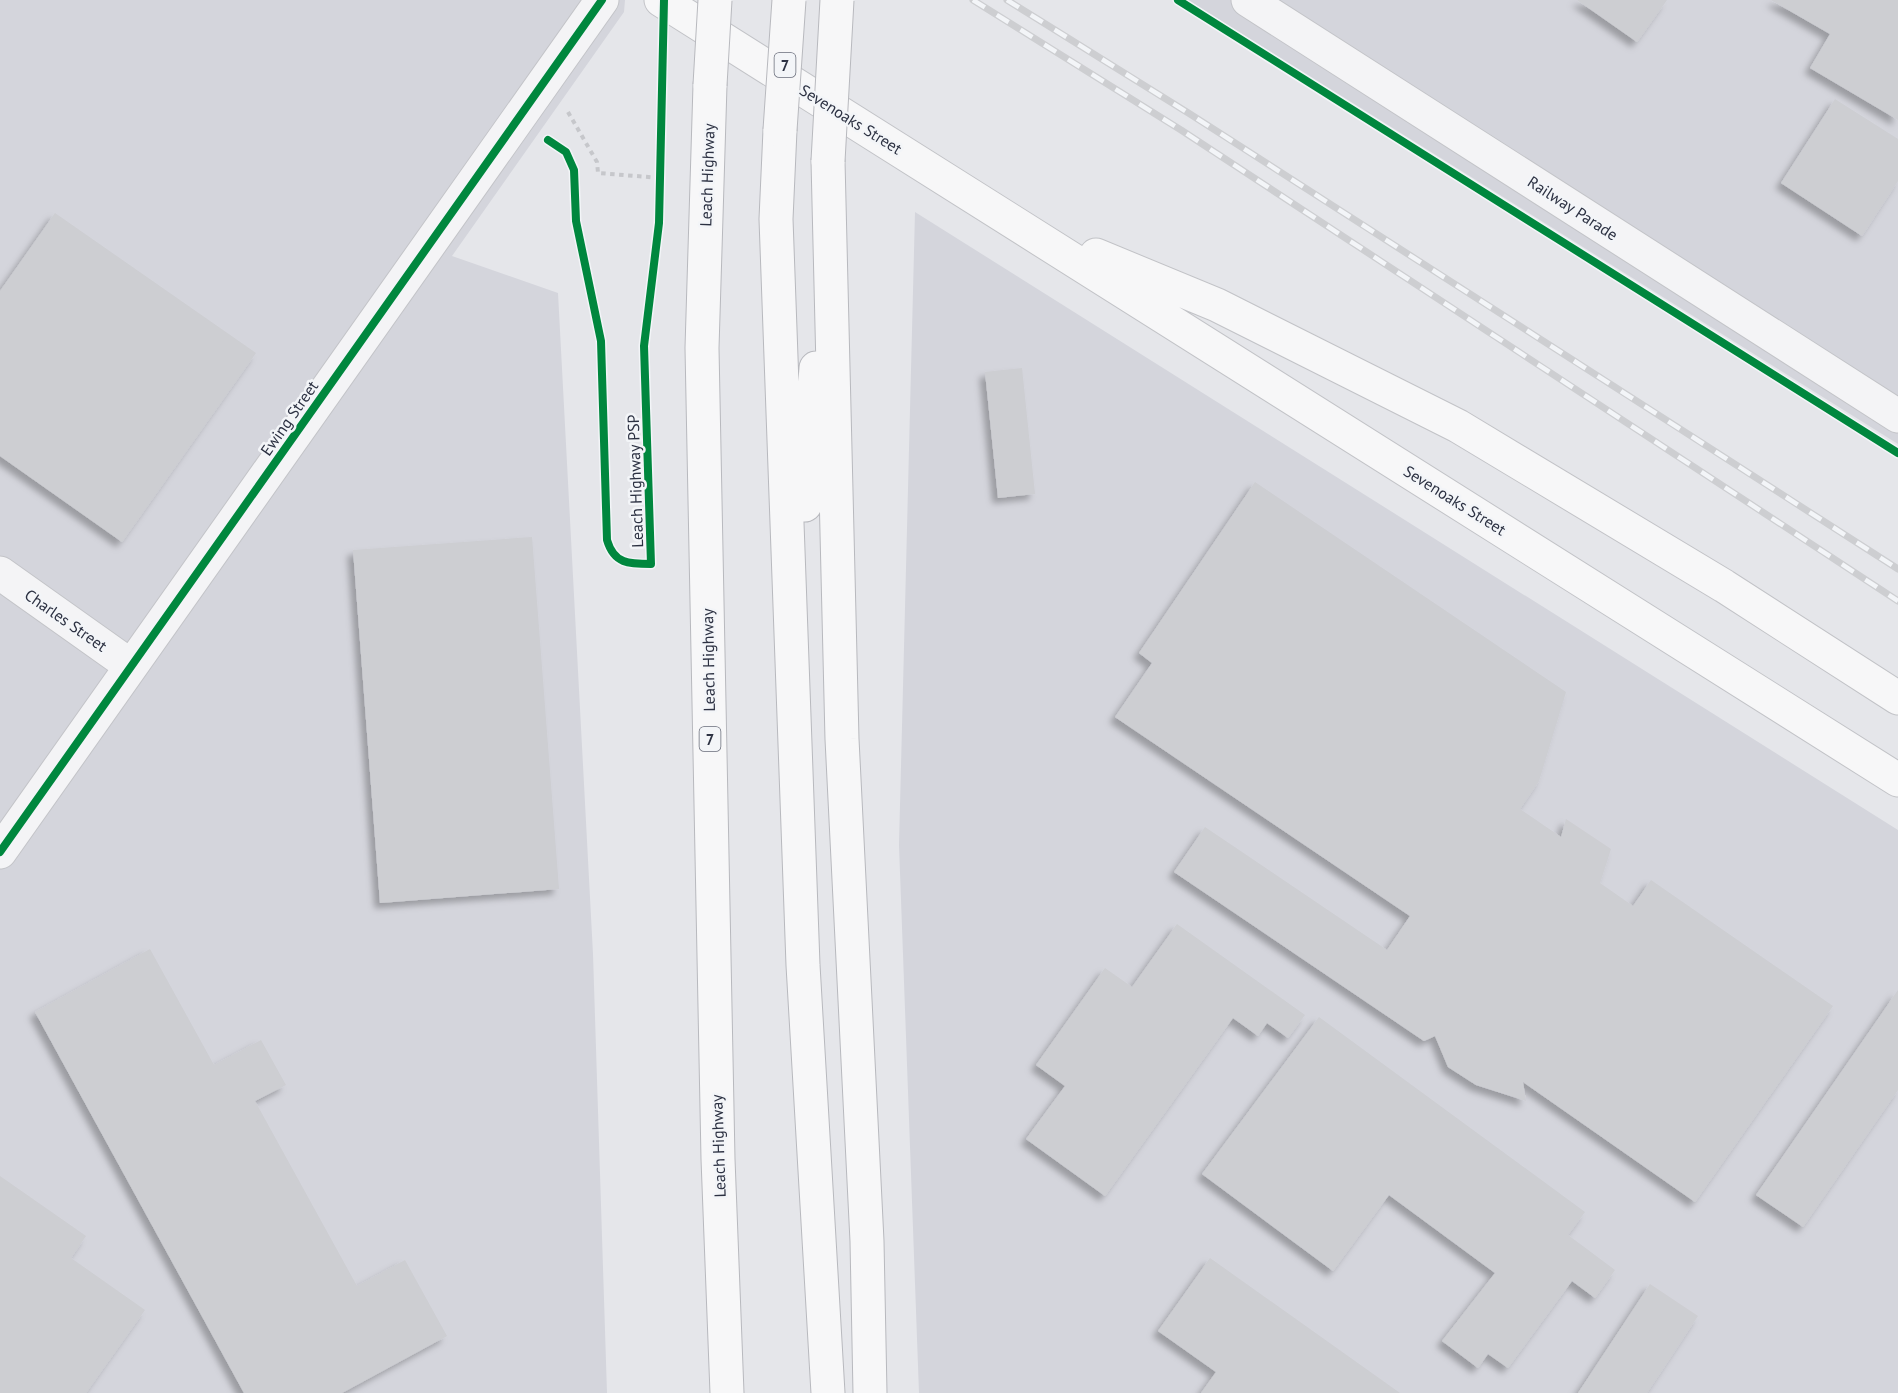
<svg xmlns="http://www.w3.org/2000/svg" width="1898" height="1393" viewBox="0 0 1898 1393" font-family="'PT Sans',sans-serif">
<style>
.built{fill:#d4d5dc}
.building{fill:#cdced2;filter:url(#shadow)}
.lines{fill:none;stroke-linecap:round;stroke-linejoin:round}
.minor-casing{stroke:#c3c4c8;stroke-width:35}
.major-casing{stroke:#c2c3c7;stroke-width:35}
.highway-casing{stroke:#b8b9be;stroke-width:35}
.path{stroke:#c6c7cb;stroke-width:4;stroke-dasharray:4.5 4.5;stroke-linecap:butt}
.minor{stroke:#f4f4f6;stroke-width:33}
.major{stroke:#f7f7f8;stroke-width:33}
.highway{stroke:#f7f7f8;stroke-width:33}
.rail-casing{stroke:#cdced1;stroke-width:7}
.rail{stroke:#f3f5f8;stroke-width:4.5;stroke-dasharray:14;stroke-linecap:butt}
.highway-bridge-casing{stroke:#b8b9be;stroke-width:35;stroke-linecap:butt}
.highway-bridge{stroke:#f7f7f8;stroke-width:33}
.cycleway-casing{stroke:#f3f5f8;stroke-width:11}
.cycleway{stroke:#00873e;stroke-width:8}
.labels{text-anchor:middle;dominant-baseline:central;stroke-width:5;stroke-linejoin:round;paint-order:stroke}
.shield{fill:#f3f5f8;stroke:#686c79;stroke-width:1.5}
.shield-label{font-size:15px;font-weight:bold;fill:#2c3142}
.street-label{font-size:16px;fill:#2c3142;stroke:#f3f5f8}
</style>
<defs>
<filter id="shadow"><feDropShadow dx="-5.5" dy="5.5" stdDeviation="3" flood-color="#0004"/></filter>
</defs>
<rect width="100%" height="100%" fill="#e5e6ea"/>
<path class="built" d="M0 0H625L624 12 452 256 558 293 593 954 607 1393H0Z
M1188 0H1898V444Z
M915 212 1898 830V1393H919L899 845Z"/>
<path class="building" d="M1577 0H1667L1637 42Z
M1771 0H1898V120L1810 68 1830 34Z
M1835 99 1898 139V181L1862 236 1781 183Z
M55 213 256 353 122 542 0 456V291Z
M1022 368 1035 494 998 498 985 372Z
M1255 482 1566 692 1539 781 1520 809 1561 837 1566 819 1611 849 1600 883 1633 906 1651 880 1833 1006 1695 1202 1523 1082 1526 1101 1476 1085 1448 1067 1435 1036 1424 1041 1174 872 1205 827 1387 950 1410 916 1115 717 1152 663 1139 653Z
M532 537 559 889 380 903 353 550Z
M1177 924 1305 1015 1288 1038 1267 1023 1258 1036 1233 1018 1105 1196 1026 1139 1065 1086 1036 1065 1105 968 1132 987Z
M150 949 214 1065 261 1040 286 1085 255 1101 357 1286 405 1260 447 1336 342 1393H244L35 1012Z
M1898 990V1090L1803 1227 1756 1195Z
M1319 1017 1585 1212 1568 1235 1615 1270 1595 1298 1572 1281 1508 1368 1488 1354 1478 1368 1442 1341 1495 1273 1389 1195 1333 1271 1202 1174Z
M0 1176 86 1236 71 1258 145 1310 86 1393H0Z
M1210 1258 1400 1393H1201L1216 1372 1158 1331Z
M1650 1284 1698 1316 1647 1393H1578Z"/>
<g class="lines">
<defs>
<path id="minor" d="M1248 0 1898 416
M0 573 131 666
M0 852 602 0"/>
<path id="major" d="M661 0 1898 780
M1096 255 1217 305 1458 426 1724 586 1898 698"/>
<path id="highway" d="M710 85 702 348 718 1159 727 1393
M780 130 776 219 803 965 828 1393
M828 161 842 739 867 1241 870 1393
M805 505 816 368"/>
</defs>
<use href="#minor" class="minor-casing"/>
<use href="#major" class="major-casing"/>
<use href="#highway" class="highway-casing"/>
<path class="path" d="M568 112 597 162 598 173 661 178"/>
<use href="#minor" class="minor"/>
<use href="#major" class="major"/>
<use href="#highway" class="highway"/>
<defs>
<path id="rail" d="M973 0 1181 130 1898 601
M1007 0 1190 114 1898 569"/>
</defs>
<use href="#rail" class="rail-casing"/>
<use href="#rail" class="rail"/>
<defs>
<path id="highway-bridge" d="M710 85 715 0
M780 130 789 0
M828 161 837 0"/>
</defs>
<use href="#highway-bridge" class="highway-bridge-casing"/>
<use href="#highway-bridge" class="highway-bridge"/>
<defs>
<path id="cycleway" d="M1178 0 1898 453
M548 140 566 152 574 170 576 221 601 341 607 540C614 564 629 564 651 564L644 346 659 223 664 0
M0 852 602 0"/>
</defs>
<use href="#cycleway" class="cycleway-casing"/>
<use href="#cycleway" class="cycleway"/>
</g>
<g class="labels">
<g class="shield">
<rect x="774.5" y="53" width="21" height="24" rx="4.5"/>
<rect x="699.5" y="727" width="21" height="24" rx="4.5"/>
</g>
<g class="shield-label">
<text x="785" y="65">7</text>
<text x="710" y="739">7</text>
</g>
<g class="street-label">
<text transform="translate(851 119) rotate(32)">Sevenoaks Street</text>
<text transform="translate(707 175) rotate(-88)">Leach Highway</text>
<text transform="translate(1573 208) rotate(33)">Railway Parade</text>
<text transform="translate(289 418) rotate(-55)">Ewing Street</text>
<text transform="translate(635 481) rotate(-92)">Leach Highway PSP</text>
<text transform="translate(1455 500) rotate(32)">Sevenoaks Street</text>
<text transform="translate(66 620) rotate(35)">Charles Street</text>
<text transform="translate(708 660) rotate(-91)">Leach Highway</text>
<text transform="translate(718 1146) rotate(-92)">Leach Highway</text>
</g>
</g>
</svg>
